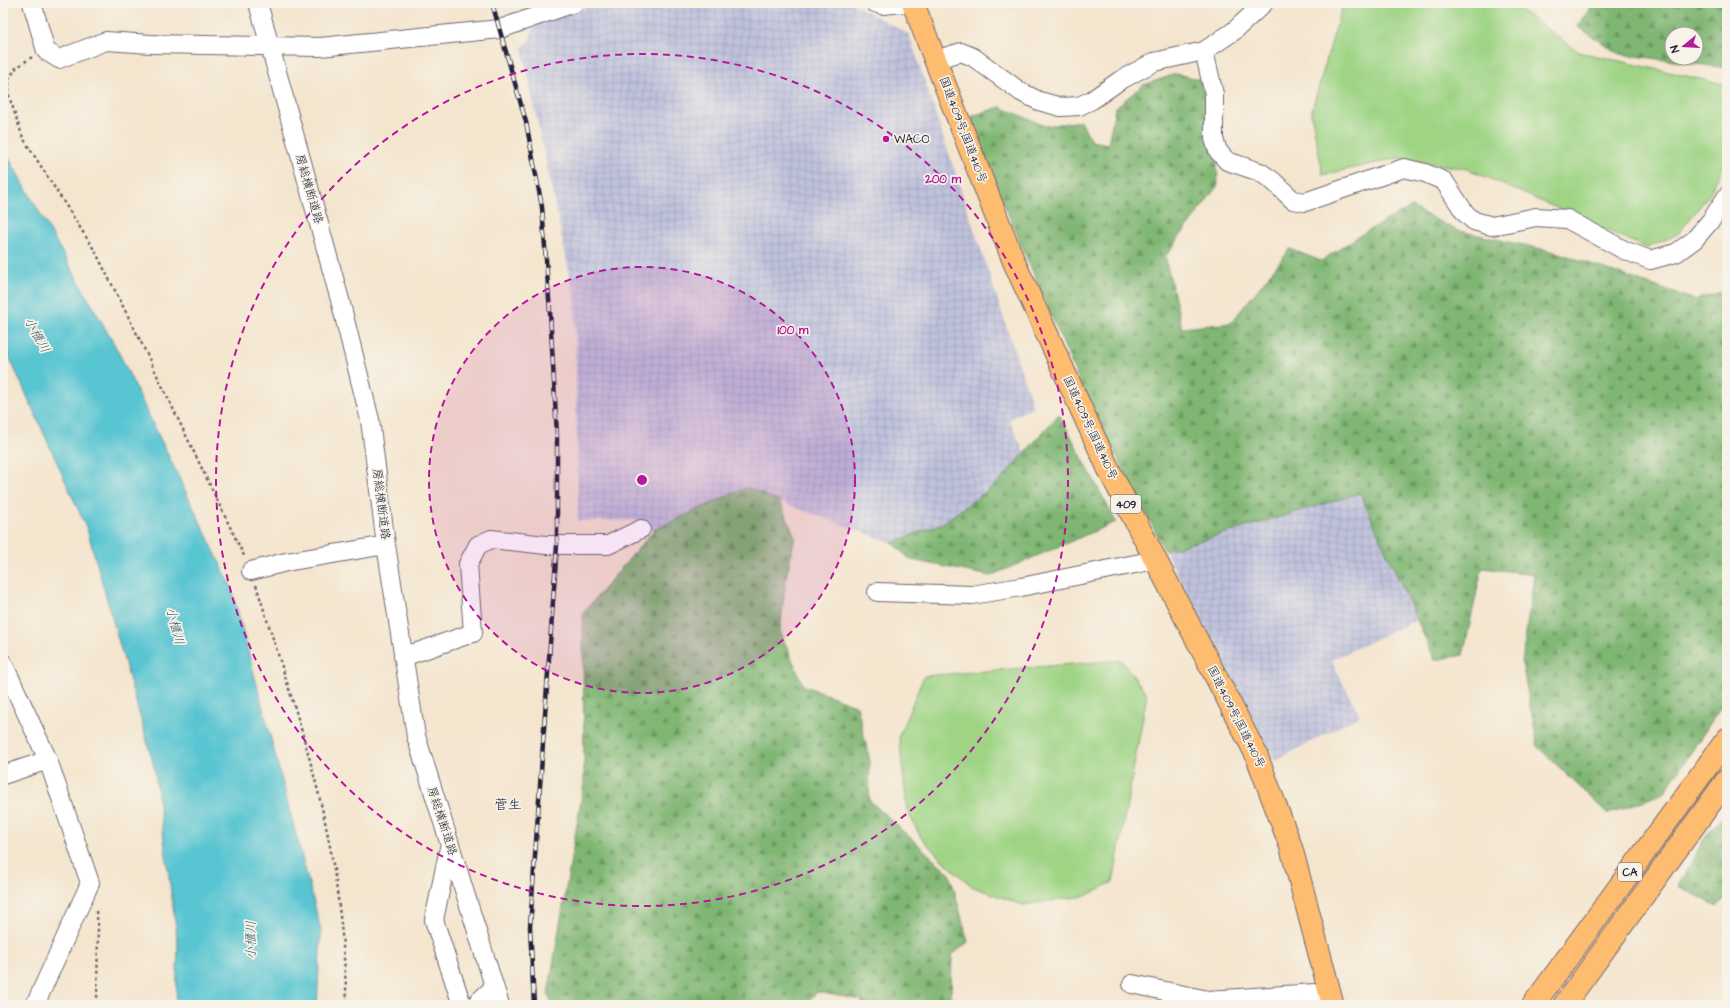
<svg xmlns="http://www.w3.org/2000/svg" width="1730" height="1008" viewBox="0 0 1730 1008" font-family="'Architects Daughter','Klee One',sans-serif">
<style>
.industrial{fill:url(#industrial-grid)}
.forest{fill:url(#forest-firs);stroke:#506c56;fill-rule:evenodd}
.garden{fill:#9fd485;stroke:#607b60}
.water{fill:#59c5d2;stroke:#3e7486}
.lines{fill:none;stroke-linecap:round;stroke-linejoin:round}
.minor-casing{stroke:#6c666e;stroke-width:20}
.highway-casing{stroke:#6c666e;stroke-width:24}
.path{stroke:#6c666e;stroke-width:2.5;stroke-dasharray:3 3;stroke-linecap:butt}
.minor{stroke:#fff;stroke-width:18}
.highway{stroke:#febc70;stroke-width:22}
.rail-casing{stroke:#22223b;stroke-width:4.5}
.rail{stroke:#f7f3e8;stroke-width:3;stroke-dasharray:9;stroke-linecap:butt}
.ring{fill:none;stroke:#b5179e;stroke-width:2;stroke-dasharray:7 5}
.poi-dot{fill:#b5179e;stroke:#f7f3e8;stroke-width:1.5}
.labels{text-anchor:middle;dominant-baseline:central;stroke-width:3.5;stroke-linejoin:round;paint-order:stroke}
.shield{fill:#f7f3e8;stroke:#62616f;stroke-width:1}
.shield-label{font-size:11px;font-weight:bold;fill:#22223b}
.street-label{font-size:12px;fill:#22223b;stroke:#f7f3e8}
.poi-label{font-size:12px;fill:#22223b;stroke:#f7f3e8;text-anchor:start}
.water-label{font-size:13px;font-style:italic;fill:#355b70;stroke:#f7f3e8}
.quarter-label{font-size:14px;fill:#22223b;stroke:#f7f3e8}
.centre{fill:#b5179e;stroke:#f7f3e8;stroke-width:2}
.ring-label{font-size:12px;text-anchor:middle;font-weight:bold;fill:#b5179e;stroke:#f7f3e8;stroke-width:3.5;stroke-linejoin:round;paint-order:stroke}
</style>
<defs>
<pattern id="industrial-grid" width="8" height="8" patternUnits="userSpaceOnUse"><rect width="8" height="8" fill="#c0c2dd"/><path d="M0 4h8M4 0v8" fill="none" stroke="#a5a6bf"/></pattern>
<pattern id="forest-firs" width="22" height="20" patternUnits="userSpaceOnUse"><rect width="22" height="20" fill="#7fb672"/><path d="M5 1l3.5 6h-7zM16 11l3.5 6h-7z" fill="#68945f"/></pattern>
</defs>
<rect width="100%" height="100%" fill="#f7f3e8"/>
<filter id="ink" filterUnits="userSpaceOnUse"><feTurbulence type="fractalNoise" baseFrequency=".025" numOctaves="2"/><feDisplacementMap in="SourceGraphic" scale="8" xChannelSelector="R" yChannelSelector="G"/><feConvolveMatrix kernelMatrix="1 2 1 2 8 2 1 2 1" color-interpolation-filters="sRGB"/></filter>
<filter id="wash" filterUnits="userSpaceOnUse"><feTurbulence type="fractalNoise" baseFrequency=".012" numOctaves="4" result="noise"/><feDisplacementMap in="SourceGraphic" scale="16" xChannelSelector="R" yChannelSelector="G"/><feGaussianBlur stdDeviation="0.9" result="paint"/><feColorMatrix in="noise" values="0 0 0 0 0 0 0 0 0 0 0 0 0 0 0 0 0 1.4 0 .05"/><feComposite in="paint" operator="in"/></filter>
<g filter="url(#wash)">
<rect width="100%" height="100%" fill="#f4e5ce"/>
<path class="industrial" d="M599 3H851L909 34 1033 406 1009 420 1025 453 999 482 943 523 892 543 780 502 747 487 654 530 642 520 578 521 575 300 522 48 530 40 534 23Z
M1360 493 1417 620 1331 660 1360 716 1275 761 1165 551Z"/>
<path class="forest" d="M1593 3H1727V68L1620 54 1578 27ZM1672 34H1696V58H1672Z
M1176 74 1199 79 1207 102 1214 107 1218 185 1165 257 1182 328 1231 323 1290 249 1321 261 1362 234 1411 207 1456 230 1559 253 1695 300 1727 290V698L1664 793 1608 814 1538 747 1522 663 1534 574 1482 568 1463 655 1435 660 1360 493 1165 551 1080 383 972 129V116L1000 107 1046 126 1081 121 1091 141 1108 144 1115 108 1143 85Z
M1059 414 1116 522 990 576 911 560 892 543 943 523 999 482Z
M747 487 780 502 795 537 786 578 780 631 803 685 857 706 870 761 869 800 950 874 968 942 952 955 951 996 957 1005H862V1000L817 992 805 1005H553L548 994 584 783 583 613 654 530Z
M1727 812V898L1717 906 1678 886 1707 834Z"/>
<path class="garden" d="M1343 3H1511L1579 52 1727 85V159L1709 195 1678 234 1647 248 1468 169 1398 158 1323 175 1311 113Z
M1121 660 1147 694 1113 882 1085 896 1023 905 973 887 941 859 920 836 907 810 899 736 924 676Z"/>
<path class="water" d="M3 148 118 351 231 586 321 930 317 1005H176L178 944 154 766 87 529 3 343Z"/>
</g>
<g filter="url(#ink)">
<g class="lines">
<defs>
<path id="minor" d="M32 3 46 51 59 59 106 41 151 44 320 47 500 29 574 3
M258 3 340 300 370 420 386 545 416 736 500 1005
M875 3 882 5 906 3
M1204 51 1214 94V139L1218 151 1227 161 1260 172 1273 181 1293 200 1305 202 1404 168 1425 173 1444 181 1465 213 1474 221 1492 226 1536 217 1567 219 1624 250 1650 260 1676 253 1694 240 1712 219 1727 196
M935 60 961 52 973 57 1021 92 1039 101 1061 107 1079 106 1092 100 1119 81 1154 62 1204 51 1234 31 1264 3
M251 571 286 562 386 545
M877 592 972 595 1021 587 1155 560
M403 657 473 633 468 564 478 545 491 539 546 545H608L641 529
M3 663 48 760 90 883 35 1005
M3 775 48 760
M449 848 434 920 462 1005
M1132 984 1208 1000 1330 992
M475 1005 494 987"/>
<path id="highway" d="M913 3 1014 262 1110 472 1256 754 1291 847 1333 1005
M1533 1005 1727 739
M1564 1005 1727 780"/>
</defs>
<use href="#minor" class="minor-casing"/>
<use href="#highway" class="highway-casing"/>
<path class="path" d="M32 57 16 68 9 79V96L23 138 95 251 140 340 245 558
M256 585C282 668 311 751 328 836 339 892 344 948 347 1005
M96 911 98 925 97 1005"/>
<use href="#minor" class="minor"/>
<use href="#highway" class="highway"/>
<defs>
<path id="rail" d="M492 3 526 122 542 207 550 312 557 435V545L530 927 534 1005"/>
</defs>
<use href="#rail" class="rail-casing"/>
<use href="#rail" class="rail"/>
</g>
</g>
<circle cx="642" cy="480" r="213" fill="#b5179e" fill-opacity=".12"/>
<g class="ring">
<circle cx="642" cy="480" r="213"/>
<circle cx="642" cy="480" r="426"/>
</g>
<circle class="poi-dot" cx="886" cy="139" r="4"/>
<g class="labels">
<g class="shield">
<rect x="1111" y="495" width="30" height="18" rx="3"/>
<rect x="1618" y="863" width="24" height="18" rx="3"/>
</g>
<g class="shield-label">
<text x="1126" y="504">409</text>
<text x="1630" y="872">CA</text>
</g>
<g class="street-label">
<text transform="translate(963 130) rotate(69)">国道409号;国道410号</text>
<text transform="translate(309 189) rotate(74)">房総横断道路</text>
<text transform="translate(1090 428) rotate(65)">国道409号;国道410号</text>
<text transform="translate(381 504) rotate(83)">房総横断道路</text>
<text transform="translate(1236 717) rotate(63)">国道409号;国道410号</text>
<text transform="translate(442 821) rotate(72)">房総横断道路</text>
</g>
<g class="poi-label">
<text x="894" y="139">WACO</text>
</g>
<g class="water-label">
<text transform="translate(37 335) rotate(61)">小櫃川</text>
<text transform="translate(175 626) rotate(75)">小櫃川</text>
<text transform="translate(251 940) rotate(-91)">小櫃川</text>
</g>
<g class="quarter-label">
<text x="508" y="805">菅生</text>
</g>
</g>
<circle cx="642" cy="480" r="6" class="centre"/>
<g class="ring-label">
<text x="943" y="183">200 m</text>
<text x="793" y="334">100 m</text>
</g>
<rect width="1730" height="1008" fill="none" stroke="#f7f3e8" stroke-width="16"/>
<g transform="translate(1684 46) rotate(252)"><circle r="19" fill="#f7f3e8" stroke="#a29fa3"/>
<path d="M0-3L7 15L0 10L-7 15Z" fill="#b5179e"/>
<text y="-6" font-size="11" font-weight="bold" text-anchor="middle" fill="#22223b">N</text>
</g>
</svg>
